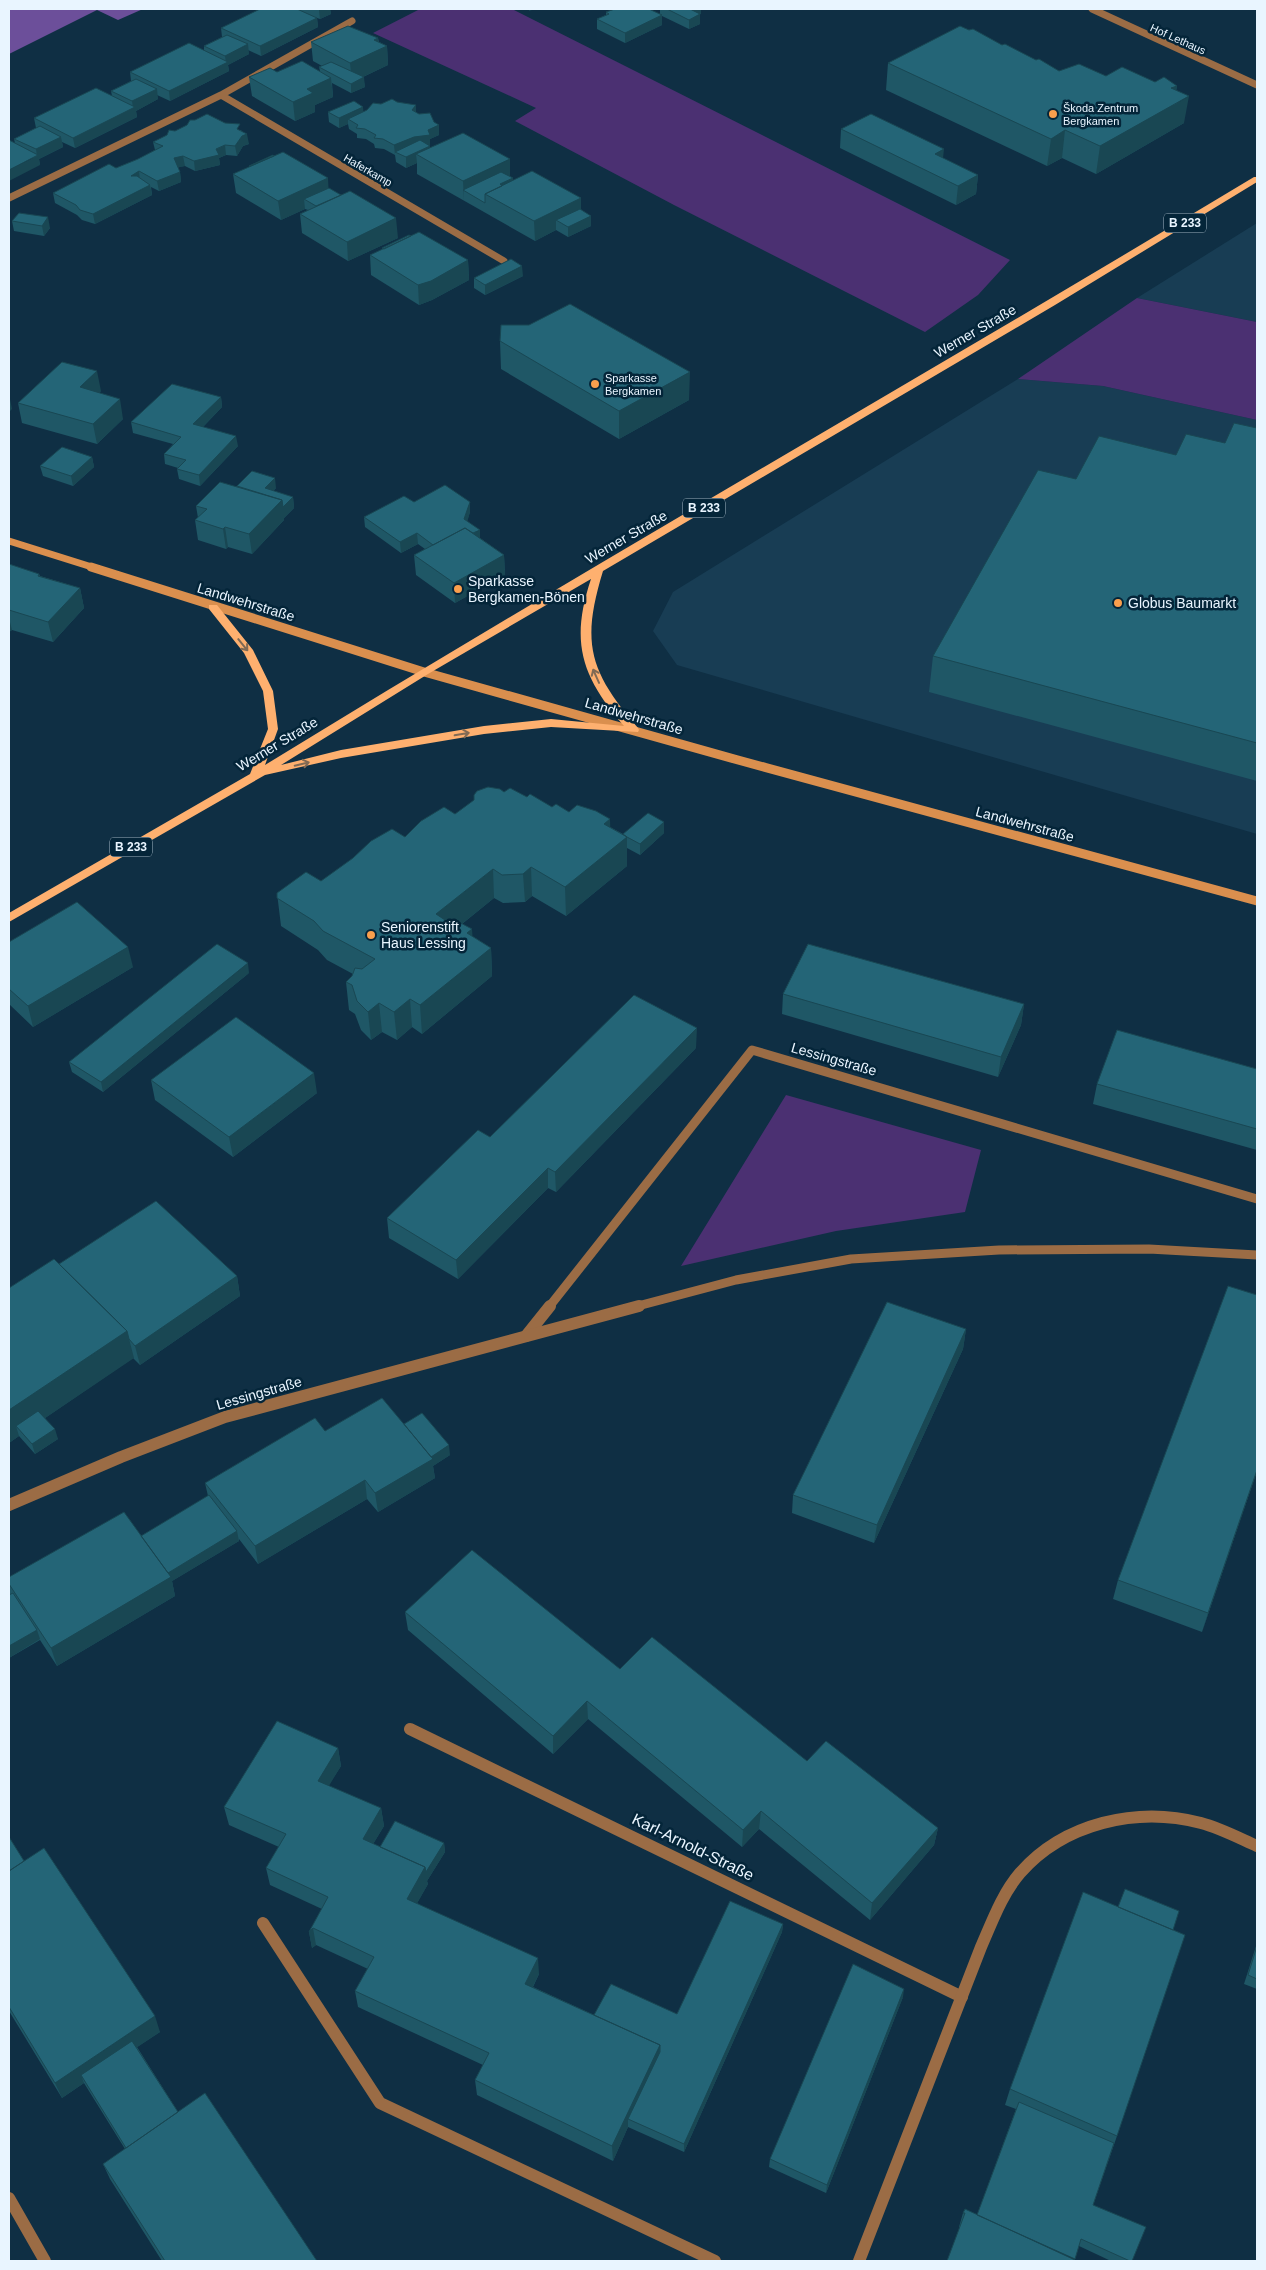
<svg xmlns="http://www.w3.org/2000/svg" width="1266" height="2270" viewBox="0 0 1266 2270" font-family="Helvetica,sans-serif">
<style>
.built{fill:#183d54}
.green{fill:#4b3072}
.forest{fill:#6c4f9a}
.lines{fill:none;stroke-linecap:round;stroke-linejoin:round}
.service-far1{stroke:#9b6c45;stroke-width:9}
.service{stroke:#9b6c45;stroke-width:12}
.minor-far2{stroke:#9b6c45;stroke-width:7}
.minor-far1{stroke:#9b6c45;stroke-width:9}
.minor{stroke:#9b6c45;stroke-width:12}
.tertiary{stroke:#9b6c45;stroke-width:12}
.secondary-far1{stroke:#da8f4e;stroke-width:7}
.secondary{stroke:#da8f4e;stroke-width:9}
.primary{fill:#feb06f;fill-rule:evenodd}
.wall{fill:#1f5766}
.shaded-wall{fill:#194753}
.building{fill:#246577;stroke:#194753}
.oneway{stroke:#816a54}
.poi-dot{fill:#f99f4d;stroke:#042539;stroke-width:2}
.labels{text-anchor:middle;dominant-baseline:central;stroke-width:5;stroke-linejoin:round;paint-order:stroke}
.far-street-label{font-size:11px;fill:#e9f5ff;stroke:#042539}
.far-poi-label{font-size:11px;fill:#e9f5ff;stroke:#042539;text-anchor:start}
.shield{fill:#042539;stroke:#a4b7c4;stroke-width:1}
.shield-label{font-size:12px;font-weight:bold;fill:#e9f5ff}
.street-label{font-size:14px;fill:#e9f5ff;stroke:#042539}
.poi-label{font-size:14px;fill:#e9f5ff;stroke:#042539;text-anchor:start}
.near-street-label{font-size:16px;fill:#e9f5ff;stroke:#042539}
</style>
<rect width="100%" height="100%" fill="#0f2f44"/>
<path class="built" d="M1257 223V322L1137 298Z
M1018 379 1103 386 1257 420V834L677 665 653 631 673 592Z"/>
<path class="green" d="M420 9H512L1010 260 978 295 925 332 674 205 515 121 536 108 373 33Z
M1137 298 1257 322V420L1103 386 1018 379Z
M786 1095 981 1150 965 1212 836 1231 681 1266Z"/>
<path class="forest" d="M9 9H143L118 20 97 10 9 54Z"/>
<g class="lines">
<path class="service-far1" d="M549 1307 752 1050 1257 1199"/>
<path class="service" d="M526 1336 550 1306
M410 1729 962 1997
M263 1923 380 2103 715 2261"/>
<path class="minor-far2" d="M1092 9 1257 85
M221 95 352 21
M9 198 221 95 504 261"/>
<path class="minor-far1" d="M634 1307 736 1280 851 1259 999 1250 1149 1249 1257 1255"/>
<path class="minor" d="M9 1505 121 1457 225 1417 639 1306
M859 2261 981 1947C992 1922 1002 1894 1020 1873 1064 1823 1137 1806 1201 1823 1220 1828 1239 1838 1257 1846"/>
<path class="tertiary" d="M9 2198 45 2261"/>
<path class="secondary-far1" d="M9 541 95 568"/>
<path class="secondary" d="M91 567 424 672 738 760 1257 901"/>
<path class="primary" d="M1254 177H1257V182L1055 305 603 571C581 643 589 671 638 728L639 730 638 732 551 727 484 734 341 758 265 775 9 922V913L250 774 268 729 263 691 244 653 209 609V605H217L253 650 273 691 278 729 265 765C592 564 926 375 1254 177ZM591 579C570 642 581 676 624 726L551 719 484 726 341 750 281 765 428 674Z"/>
</g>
<path class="wall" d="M299 9H330L331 14 320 19 317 18 318 27 261 56 248 50 249 54 228 65 229 71 170 101 157 95 158 99 136 111 137 117 75 148 62 142 63 147 39 159 40 165 15 143 14 139 36 128 34 118 112 96 111 91 131 81 130 72 204 51V46L222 37 221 28 299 10Z
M660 9H701V14H700V24L689 29 662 16V25L625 43 597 29V19L606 15V12L660 14Z
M378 38 379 42 387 46 388 65 363 77 365 87 351 93 332 83 333 97 315 105V112L295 121 252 96 249 77 277 72 320 71 319 67 322 66 313 61 311 42Z
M1002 45 1059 71 1155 82 1177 86 1176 91 1184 123 1096 174 1062 158 1047 166 886 90 888 63Z
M328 112H416L439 135 430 139V145H428L430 148 510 177 513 180 581 198V210L591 226 568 237 556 230 535 241 417 174V163L406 168 396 162 395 155 384 149 375 148 374 144 366 139 357 138V134L349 129 348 124 339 128 329 122Z
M841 129 978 175 976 194 956 205 840 148Z
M241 130 249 144 243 146 237 156 226 155 219 158 220 165 195 171 185 166 178 167 180 172 181 182 159 191 151 187 152 195 95 224 82 220 77 215 55 203 53 193 116 168 138 159 155 150 153 142Z
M249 166 328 178V188L398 238 348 261 302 233 300 214 308 210 305 209 281 220 236 193 233 174 249 167Z
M19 213 50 228 44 236 14 231 12 221Z
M382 248 468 260 469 280 432 300 419 305 371 275 370 255 382 250Z
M523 276 485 295 474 288V278Z
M500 341 689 400 619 439 501 369Z
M101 391 99 393 123 419 97 444 22 423 18 403Z
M221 397 222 407 203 427 238 446 200 486 179 479 177 469 178 468 165 464 164 454 173 444 133 433 131 422Z
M1257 428V781L929 692 933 656 1076 479 1225 443Z
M92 457 94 467 73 486 43 476 40 466Z
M237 486 276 488 273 491 293 497 294 508 284 518V520L252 554 228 547 226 549 198 540 195 520 198 518 196 506Z
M414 502 470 512 467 521 480 538 504 555 505 575 455 603 416 575 414 555 425 549 418 544 401 553 365 527 364 517Z
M9 564 39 574 40 576 80 588 84 608 53 642 12 630 9 632Z
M504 792 527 797 552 807 569 812 610 819V827L623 834 664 833 640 855 627 848V866L566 916 532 896 525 902 503 903 494 898 462 924 472 936 491 948 492 976 422 1034 412 1027 397 1040 382 1032 371 1040 361 1030 355 1014 349 1010 346 982 352 976 353 974 327 960 318 950 281 926 277 893 321 881 405 837Z
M9 942 133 967 33 1027 9 1004Z
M249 973 103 1092 72 1072 69 1062Z
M783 994 1024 1004 1021 1025 998 1077 782 1014Z
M696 1048 556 1192 548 1188 458 1279 389 1238 387 1218 490 1137Z
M1257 1069V1150L1093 1104 1097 1084Z
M151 1080 317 1093 233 1157 155 1100Z
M59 1264 237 1276 240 1296 140 1365 133 1358 45 1418 58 1439 35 1454 19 1436 9 1443Z
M966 1329 963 1349 874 1543 792 1513 793 1495Z
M404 1424 450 1455 433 1466 435 1478 378 1512 367 1499 258 1564 239 1539V1541L172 1581 175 1596 57 1666 40 1640 9 1658V1595L10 1594 9 1589V1584L141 1536 208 1496 205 1483 325 1431Z
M1257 1471 1202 1632 1113 1599 1118 1580Z
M405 1612 620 1669 807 1761 938 1828 934 1845 870 1920 759 1829 742 1847 588 1719 553 1754 408 1630Z
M338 1748 341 1766 328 1786 381 1808 384 1826 373 1844 380 1847 444 1843 445 1852 427 1881 428 1884 417 1903 539 1974 533 1987 594 2015 677 2014 783 1924 782 1932 684 2152 628 2127 613 2161 477 2095 475 2080 483 2065 358 2007 355 1991 368 1969 316 1945 312 1948 309 1932 322 1909 270 1885 266 1868 279 1847 229 1825 224 1807Z
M9 1837 24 1861 160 2032 137 2047 178 2112 317 2261H162L110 2179 103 2164 125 2149 84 2083 62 2098 9 2011Z
M1173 1930 1117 2136 1093 2205 1132 2261H1111L1079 2246 959 2227 963 2213 977 2215 1016 2109 1005 2105 1010 2089Z
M1257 1943V1989L1244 1984Z
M903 1997 826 2193 769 2167 770 2159Z"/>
<path class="shaded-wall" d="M320 9H330L331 14 320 19 319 10Z
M529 9H535L529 11Z
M690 9H701V14L690 19Z
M700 14V24L689 29V20Z
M662 15V25L625 43V33Z
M317 18 318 27 261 56 260 46Z
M378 38 379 50 387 46 388 65 352 82 350 63 374 40Z
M248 44 249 54 228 65 229 71 170 101 169 91 226 63 225 56Z
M364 77 365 87 351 93V84Z
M331 78 333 97 315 105V112L295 121 293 102 307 89Z
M1177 86 1174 105 1189 96 1184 123 1096 174 1100 146 1171 88Z
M157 89 158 99 136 111 137 117 75 148 73 138 133 108 132 101Z
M416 105V115L412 110Z
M363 107 364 117 348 119V124L339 128V118Z
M439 125V135L430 139V145L414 147 395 152V155L394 145Z
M1065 130 1062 158 1047 166 1051 139Z
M247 134 249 144 243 146 237 156 235 146 242 136Z
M61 137 63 147 39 159 40 165 9 181V170L37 156 36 149Z
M225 145 226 155 219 158 220 165 195 171 194 161Z
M430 146 431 156 416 154 417 163 406 168V157Z
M944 149 942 168 935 154Z
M183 156 185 166 176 168 174 158Z
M510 159V178L463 190 464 200 463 181Z
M139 171 140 181 131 176Z
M180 172 181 182 159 191 157 181Z
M978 175 976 194 956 205 958 186Z
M328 178 329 198 304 199 305 209 281 220 278 201Z
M513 178V188L501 194 500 184Z
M150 185 152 195 95 224 93 214Z
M581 198V218L556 220V230L535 241 534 221Z
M591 216V226L568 237V227Z
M48 217 50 228 44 236 42 226Z
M396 218 398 238 348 261 347 242Z
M468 260 469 280 432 300 419 305 418 285Z
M522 266 523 276 485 295V285Z
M97 371 101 391 84 407 80 387Z
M690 372 689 400 619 439V411Z
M221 397 222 407 195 435 193 424Z
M9 399H10L12 409 9 412Z
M120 399 123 419 97 444 93 424Z
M236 436 238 446 200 486 199 475Z
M92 457 94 467 73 486 71 476Z
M275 478 276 488 266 499 265 488Z
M293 497 294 508 284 518V520L252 554 249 534 282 500Z
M470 502V512L465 530 464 519Z
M225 527 228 547 226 549 223 529Z
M480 530V540L442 550Z
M417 533 418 544 401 553 400 542Z
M504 555 505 575 455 603 454 583Z
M80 588 84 608 53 642 48 622Z
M9 618 12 630 9 632Z
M610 819 611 848 604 824Z
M664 822V833L640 855V844Z
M627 837V866L566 916 565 887Z
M531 867 532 896 525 902 523 874Z
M493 869 494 898 438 943 436 914Z
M472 929 474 958 467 933Z
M128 947 133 967 33 1027 28 1006Z
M491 948 492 976 422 1034 420 1005Z
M248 963 249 973 103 1092 101 1082Z
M410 999 412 1027 397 1040 394 1012Z
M379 1003 382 1032 371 1040 368 1012Z
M1024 1004 1021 1025 998 1077 1001 1057Z
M697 1028 696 1048 556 1192 555 1172Z
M314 1073 317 1093 233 1157 229 1137Z
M548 1168V1188L458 1279 456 1260Z
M237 1276 240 1296 140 1365 135 1346Z
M966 1329 963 1349 874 1543 877 1525Z
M127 1331 134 1358 23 1433 16 1426 19 1436 9 1443V1410Z
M55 1429 58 1439 35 1454 32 1444Z
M449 1445 450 1455 433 1466 435 1478 378 1512 375 1493Z
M1257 1470V1471L1202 1632 1208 1613Z
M365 1480 367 1499 258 1564 255 1546Z
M237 1531 239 1541 172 1581 175 1596 57 1666 51 1648 165 1575Z
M37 1630 40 1639 9 1658V1646Z
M587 1701 588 1719 553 1754V1736Z
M338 1748 341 1766 321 1799 318 1781Z
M381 1808 384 1826 366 1856 363 1839Z
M761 1811 759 1829 742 1847 743 1830Z
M938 1828 934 1845 870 1920 872 1903Z
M444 1843 445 1852 427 1881 428 1884 410 1916 407 1899 425 1867Z
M783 1924 782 1932 684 2152V2144Z
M313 1928 316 1945 312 1948 309 1932Z
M538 1958 539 1974 526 2000 525 1984Z
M904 1989 903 1997 826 2193 827 2185Z
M155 2016 160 2032 85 2082 81 2075 84 2083 62 2098 55 2083Z
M660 2045 659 2060 628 2119V2127L613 2161 612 2146Z"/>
<path class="building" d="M260 9H297L317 18 260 46 221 28Z
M615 9H649L662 15 625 33 597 19 609 14 606 12Z
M667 9H692H690L700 14 689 20Z
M348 26 378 38 374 40 387 46 350 63 311 42Z
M960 26 969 30 973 29 1002 45 1005 44 1036 60 1039 59 1059 71 1079 64 1106 76 1122 67 1155 82 1164 77 1177 86 1171 88 1189 96 1100 146 1065 130 1051 139 888 63Z
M227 35 248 44 225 56 204 46Z
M189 43 228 62 169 91 130 72Z
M302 61 331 78 307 89 313 93 293 102 249 77 270 68 277 72Z
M331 62 364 77 351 84 319 67Z
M136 79 157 89 132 101 111 91Z
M96 88 135 107 73 138 34 118Z
M392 99 397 102 416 105 412 110 419 114 430 113 434 122 439 125 428 130 430 135 414 137 394 145 383 139 374 138 376 135 365 129 356 128 358 125 348 119 367 110 373 103 381 104Z
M354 101 363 107 339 118 328 112Z
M207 114 225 123 240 124 237 129 247 134 242 136 235 146 225 145 216 149 219 155 194 161 183 156 174 158 180 172 157 181 139 171 131 176H137L150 185 93 214 80 210 76 205 53 193 109 164 116 168 138 159 163 146 153 142 167 135 169 130 175 131 187 125 190 120H195Z
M871 114 944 149 935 154 978 175 958 186 841 129Z
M40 126 61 137 36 149 14 139Z
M463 133 510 159 463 181 416 154Z
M9 140 38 155 9 170Z
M420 140 430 146 406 157 395 152Z
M283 152 328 178 278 201 233 174Z
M273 155 274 156 250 166H249Z
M532 171 581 198 534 221 485 194Z
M501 172 513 178 500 184 502 186 485 194V203L463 190Z
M329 188 341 195 316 206 304 199Z
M350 191 396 218 347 242 300 214Z
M580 209 591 216 568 227 556 220Z
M19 213 48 217 42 226 12 221Z
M419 232 468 260 431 281 418 285 370 255Z
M409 235 411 236 384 249 382 248Z
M511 259 522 266 485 285 474 278Z
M570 304 690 372 619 411 500 341 501 325H529Z
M62 362 97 371 80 387 120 399 93 424 18 403Z
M172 384 221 397 193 424 236 436 199 475 177 469 186 460 164 454 181 437 131 422Z
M1234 423 1257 428V743L933 656 1038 470 1076 479 1099 436 1176 455 1186 434 1225 443Z
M62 447 92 457 71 476 40 466Z
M252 471 275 478 265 488 293 497 283 507 282 500 237 486Z
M220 482 282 500 249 534 225 527 223 529 195 520 207 509 196 506Z
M445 485 470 502 464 519 480 530 473 533 465 528 433 545 417 533 400 542 364 517 404 496 414 502Z
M465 528 504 555 454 583 414 555Z
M9 564 39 574 38 576 80 588 48 622 9 610Z
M488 787 500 789 504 792 510 788 527 797 530 794 552 807 556 804 569 812 577 805 596 811 610 819 604 824 627 837 565 887 531 867 523 874 502 875 493 869 436 914 451 924 455 920 472 929 467 933 491 948 420 1005 410 999 394 1012 379 1003 368 1012 357 1001 352 985 346 982 352 976 355 968 362 969 375 959 323 931 314 921 277 898V893L306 872 321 881 353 858 371 841 392 829 405 837 421 821 444 807 455 814 474 800V795L477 791Z
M648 813 664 822 640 844 627 837 623 834Z
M77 902 128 947 28 1006 9 989V942Z
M217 944 248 963 101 1082 69 1062Z
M808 944 1024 1004 1001 1057 783 994Z
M634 995 697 1028 555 1172 548 1168 456 1260 387 1218 478 1130 490 1137Z
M236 1017 314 1073 229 1137 151 1080Z
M1117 1030 1257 1069V1129L1097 1084Z
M156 1201 237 1276 135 1346 129 1339 127 1331 59 1264Z
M54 1259 127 1331 9 1410V1288Z
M1228 1286 1257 1295V1470L1208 1613 1118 1580Z
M887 1302 966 1329 877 1525 793 1495Z
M382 1398 433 1459 375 1493 365 1480 255 1546 205 1483 315 1418 325 1431Z
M38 1411 55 1429 32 1444 16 1426Z
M422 1413 449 1445 431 1457 404 1424Z
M209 1495 237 1531 168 1573 141 1536Z
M124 1512 171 1577 51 1648 9 1584V1577Z
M472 1550 620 1669 652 1637 807 1761 826 1741 938 1828 872 1903 761 1811 743 1830 587 1701 553 1736 405 1612Z
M13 1593 37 1630 9 1646V1595Z
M277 1721 338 1748 318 1781 381 1808 363 1839 425 1867 407 1899 538 1958 525 1984 660 2045 612 2146 475 2080 489 2053 355 1991 374 1957 313 1928 309 1932 328 1897 266 1868 286 1834 224 1807Z
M395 1821 444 1843 426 1872 425 1867 380 1847Z
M9 1837 24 1861 9 1871Z
M44 1848 155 2016 55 2083 9 2007V1871Z
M1125 1889 1179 1911 1173 1930 1118 1907Z
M1083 1892 1185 1935 1117 2136 1010 2089Z
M730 1901 783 1924 684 2144 628 2119 660 2052V2045L594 2015 611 1984 677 2014Z
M1257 1946V1979L1248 1975Z
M853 1964 904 1989 827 2185 770 2159Z
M132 2041 178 2112 126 2148 81 2075Z
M205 2093 317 2261H165L103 2164Z
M1019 2102 1114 2143 1093 2205 1146 2227 1132 2261H1130L1081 2239 1075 2259 977 2215Z
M965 2209 1075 2260 1074 2261H947L965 2213H963Z"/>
<defs><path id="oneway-shaft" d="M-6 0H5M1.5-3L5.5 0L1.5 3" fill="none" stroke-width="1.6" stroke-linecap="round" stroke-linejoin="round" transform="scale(1.25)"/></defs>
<g class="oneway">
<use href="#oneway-shaft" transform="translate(243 645) rotate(51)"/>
<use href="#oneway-shaft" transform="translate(596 676) rotate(-114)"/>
<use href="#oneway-shaft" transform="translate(462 734) rotate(-10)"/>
<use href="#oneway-shaft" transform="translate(302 764) rotate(-14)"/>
</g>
<g class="poi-dot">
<circle cx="1053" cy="114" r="5"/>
<circle cx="595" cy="384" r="5"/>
<circle cx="458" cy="589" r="5"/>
<circle cx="1118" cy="603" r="5"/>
<circle cx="371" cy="935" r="5"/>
</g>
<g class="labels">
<g class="far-street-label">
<text transform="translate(1178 39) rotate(24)">Hof Lethaus</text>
<text transform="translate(368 170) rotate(30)">Haferkamp</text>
</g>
<g class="far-poi-label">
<text x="1063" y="108">Škoda Zentrum<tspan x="1063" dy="13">Bergkamen</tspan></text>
<text x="605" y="378">Sparkasse<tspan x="605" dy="13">Bergkamen</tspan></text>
</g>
<g class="shield">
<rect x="1164" y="213.5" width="42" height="19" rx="4"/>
<rect x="683" y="498.5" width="42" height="19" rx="4"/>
<rect x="110" y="837.5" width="42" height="19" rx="4"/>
</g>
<g class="shield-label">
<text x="1185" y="223">B 233</text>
<text x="704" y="508">B 233</text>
<text x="131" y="847">B 233</text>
</g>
<g class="street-label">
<text transform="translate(975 331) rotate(-30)">Werner Straße</text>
<text transform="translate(626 537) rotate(-30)">Werner Straße</text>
<text transform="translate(246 602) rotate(17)">Landwehrstraße</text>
<text transform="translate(634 716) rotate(16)">Landwehrstraße</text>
<text transform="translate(277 744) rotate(-31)">Werner Straße</text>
<text transform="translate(1025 824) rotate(15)">Landwehrstraße</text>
<text transform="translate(834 1059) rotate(16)">Lessingstraße</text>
<text transform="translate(259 1393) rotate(-16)">Lessingstraße</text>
</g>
<g class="poi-label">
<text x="468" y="581">Sparkasse<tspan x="468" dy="16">Bergkamen-Bönen</tspan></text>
<text x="1128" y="603">Globus Baumarkt</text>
<text x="381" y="927">Seniorenstift<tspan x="381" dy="16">Haus Lessing</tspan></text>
</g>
<g class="near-street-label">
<text transform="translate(693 1847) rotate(26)">Karl-Arnold-Straße</text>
</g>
</g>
<rect width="1266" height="2270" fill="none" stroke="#e9f5ff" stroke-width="20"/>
</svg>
